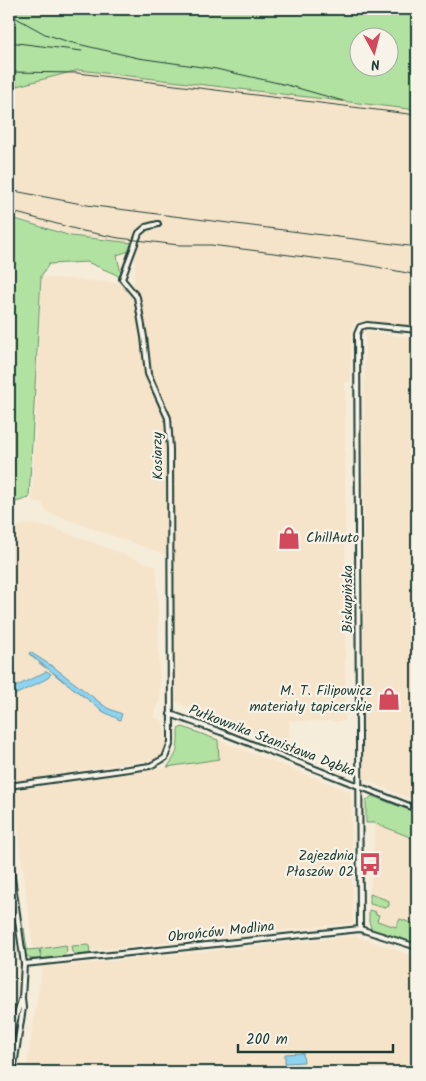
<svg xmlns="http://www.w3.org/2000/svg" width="426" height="1081" viewBox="0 0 426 1081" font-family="Kalam,sans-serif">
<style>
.built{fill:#f5e4ca;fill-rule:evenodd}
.green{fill:#b2e2a1;stroke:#68906a;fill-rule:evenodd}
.water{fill:#8ed3f0;stroke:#6297a5}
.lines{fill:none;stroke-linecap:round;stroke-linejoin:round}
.stream{stroke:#6297a5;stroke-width:1}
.minor-casing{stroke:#1f3d34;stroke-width:8}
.minor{stroke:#f7f3e8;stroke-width:4}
.rail{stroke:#1f3d34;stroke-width:1}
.labels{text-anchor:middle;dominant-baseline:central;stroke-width:4.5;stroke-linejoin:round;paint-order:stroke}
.street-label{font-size:14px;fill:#1f3d34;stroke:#f7f3e8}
.poi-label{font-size:14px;fill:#1f3d34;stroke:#f7f3e8;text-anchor:end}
</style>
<rect width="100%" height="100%" fill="#f6ecda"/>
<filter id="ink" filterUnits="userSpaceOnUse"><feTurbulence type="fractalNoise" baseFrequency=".02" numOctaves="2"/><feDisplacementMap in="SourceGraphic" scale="10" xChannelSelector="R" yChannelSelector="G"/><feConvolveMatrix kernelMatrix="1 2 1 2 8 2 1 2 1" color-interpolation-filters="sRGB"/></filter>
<g filter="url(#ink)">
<path class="built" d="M9 9H417V327L359 320 352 327 350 382H345V721H289V746L176 702 175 558 47 512 42 503 32 501 42 277 134 284 136 243 76 236 9 215ZM358 38H388V68H358Z
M365 331 417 338V802L364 779V433Z
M27 524 51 527 157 567 160 701 153 717 163 721 167 746 165 752 159 758 9 782V529Z
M218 740 351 792 353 923 34 956 13 791 219 759Z
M375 823 417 840V937L374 922V910L369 909Z
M9 904 15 952 9 996Z
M356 936 417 957V1072H380L334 1064 333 1072H267L235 1070 113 1072 26 1071 42 968Z"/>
<path class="green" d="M9 9H417V110L79 70 9 88ZM358 38H388V68H358Z
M9 217 71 236 133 243 129 251 117 255 122 279 115 274 87 262 49 264 41 276 29 498 9 504Z
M183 727 218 740 219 759 167 767C179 753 178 747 178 729Z
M372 796 417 813V840L375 823H366V801Z
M370 894 387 900 389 902V906L385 908 370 904Z
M369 910 376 912 375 914 379 915 377 921 396 927 400 919 414 924 412 929 417 931V944L372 930 369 922Z
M24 928 27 950 39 949 41 959H31L25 954 22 931Z
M66 945 67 952 62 956 42 959 40 949Z
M89 945 90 954 77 955 72 952 71 946Z"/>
<path class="water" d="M30 652 55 668 107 708 122 714 120 720 104 712 29 654Z
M47 671 51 674 48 678 9 698V690Z
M303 1053 304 1062 285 1063V1054Z"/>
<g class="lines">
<path class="stream" d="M9 235H11
M31 656 36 660
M39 663 46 668
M53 673 64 682
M73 688 84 697
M95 705 104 712"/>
<defs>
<path id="minor" d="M170 714 221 732 417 809
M9 786 150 766 165 758 171 742 170 449 168 418 148 374 144 337 137 297 122 279 139 233 146 227 158 224
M9 856 24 964 22 998 23 1008 13 1072
M360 929 357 334 360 327 367 325 417 330
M24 964 360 929 417 947
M9 1040 21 1000"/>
</defs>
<use href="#minor" class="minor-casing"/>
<use href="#minor" class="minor"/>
<path class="rail" d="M9 14 45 34 69 42 138 58 216 69 287 85 343 101
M9 42 82 51
M9 72 78 73 417 115
M9 190 87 205 417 247
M9 211 83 231 119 238 179 245H211L305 257 367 265 417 275"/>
</g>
</g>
<defs>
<symbol id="shop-bare" viewBox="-9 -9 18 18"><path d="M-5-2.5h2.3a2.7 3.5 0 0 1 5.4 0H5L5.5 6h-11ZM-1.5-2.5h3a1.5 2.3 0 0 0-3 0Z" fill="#d1495b" stroke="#f7f3e8" stroke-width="2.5" paint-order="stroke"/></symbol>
<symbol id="bus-bare" viewBox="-9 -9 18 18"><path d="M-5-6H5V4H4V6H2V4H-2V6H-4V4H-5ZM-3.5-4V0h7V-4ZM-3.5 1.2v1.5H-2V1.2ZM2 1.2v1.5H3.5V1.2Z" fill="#d1495b" stroke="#f7f3e8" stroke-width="2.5" paint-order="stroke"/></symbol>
</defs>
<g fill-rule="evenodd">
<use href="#shop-bare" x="273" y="522" width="32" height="32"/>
<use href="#shop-bare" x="373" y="683" width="32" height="32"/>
<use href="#bus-bare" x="354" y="848" width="32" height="32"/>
</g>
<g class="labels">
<g class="street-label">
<text transform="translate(158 456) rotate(-91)">Kosiarzy</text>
<text transform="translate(348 599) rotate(-90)">Biskupińska</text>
<text transform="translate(272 741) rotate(21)">Pułkownika Stanisława Dąbka</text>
<text transform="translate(221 932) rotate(-6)">Obrońców Modlina</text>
</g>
<g class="poi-label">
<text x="306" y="538" text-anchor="start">ChillAuto</text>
<text x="372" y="691">M. T. Filipowicz<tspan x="372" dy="16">materiały tapicerskie</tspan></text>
<text x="354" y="856">Zajezdnia<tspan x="354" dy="16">Płaszów 02</tspan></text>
</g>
</g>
<rect width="426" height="1081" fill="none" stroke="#f7f3e8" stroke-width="30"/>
<rect x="15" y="15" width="396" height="1051" fill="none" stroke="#1f3d34" stroke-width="2" filter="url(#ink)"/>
<g transform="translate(374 52) rotate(173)"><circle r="24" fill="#f7f3e8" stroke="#a1aaa0"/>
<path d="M0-4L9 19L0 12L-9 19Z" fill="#d1495b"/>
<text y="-8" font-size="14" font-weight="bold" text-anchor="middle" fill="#1f3d34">N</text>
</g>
<path d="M238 1044v8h155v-8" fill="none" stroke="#1f3d34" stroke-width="2.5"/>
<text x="246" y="1044" font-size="15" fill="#1f3d34" stroke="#f7f3e8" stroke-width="4" paint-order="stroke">200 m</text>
</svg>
